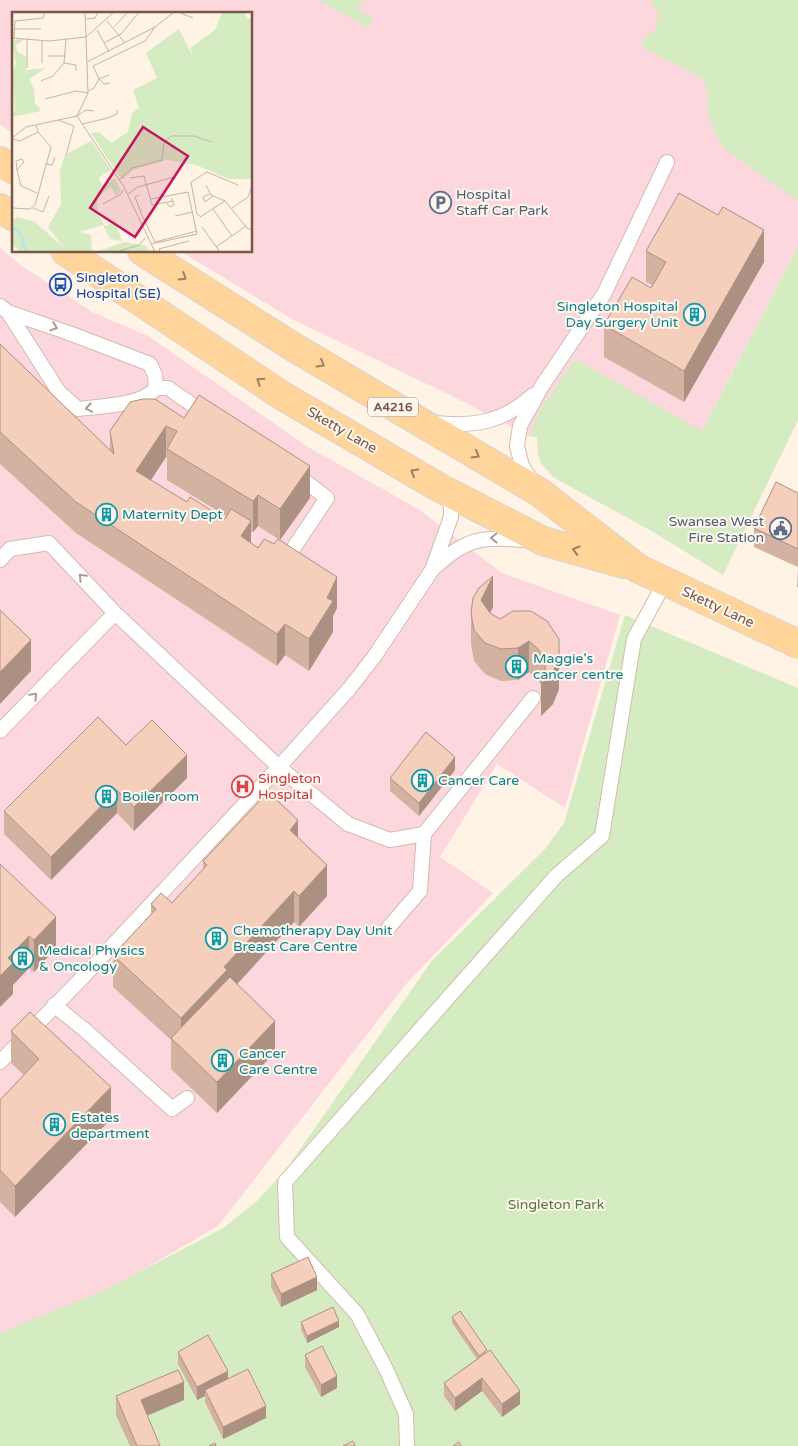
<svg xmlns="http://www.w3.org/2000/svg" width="798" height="1446" viewBox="0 0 798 1446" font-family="'Varela Round',sans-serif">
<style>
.medical{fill:#fcd7dd}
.green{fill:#d5ecc2}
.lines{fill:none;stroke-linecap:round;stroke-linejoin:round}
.service-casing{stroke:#d2bcad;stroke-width:16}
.primary-casing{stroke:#dcd3cf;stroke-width:30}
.service{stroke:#fff;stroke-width:14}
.primary{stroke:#ffd59b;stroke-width:28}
.wall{fill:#d3b2a1;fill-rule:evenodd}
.shaded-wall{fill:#ac9183}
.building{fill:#f5cfbb;stroke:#ac9183}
.oneway{stroke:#a07d61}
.oneway2{stroke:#ae9a91}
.labels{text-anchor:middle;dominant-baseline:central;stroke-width:4;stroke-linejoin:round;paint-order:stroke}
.shield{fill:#fff7ed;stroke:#a0877a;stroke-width:1}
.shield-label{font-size:12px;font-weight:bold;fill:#785748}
.service-label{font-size:14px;fill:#4e5e75;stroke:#fff7ed;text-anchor:start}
.transit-label{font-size:14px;fill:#164399;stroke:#fff7ed;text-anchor:start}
.culture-label{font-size:14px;fill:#0d838f;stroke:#fff7ed;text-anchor:start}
.street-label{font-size:14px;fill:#785748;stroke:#fff7ed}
.health-label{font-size:14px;fill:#be3a42;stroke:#fff7ed;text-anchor:start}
.park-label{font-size:14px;fill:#51793c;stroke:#fff7ed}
.inset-river{fill:none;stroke:#b8e4e9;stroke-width:2.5}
.inset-road{fill:none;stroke:#c8b5a6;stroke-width:1}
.view{fill:#c2185b;fill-opacity:0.15;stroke:#c2185b;stroke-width:2.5}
.inset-edge{fill:none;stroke:#785748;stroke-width:2.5}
</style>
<rect width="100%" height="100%" fill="#fef3e5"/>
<path class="medical" d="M0 0H798V246L650 530 553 477 541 463 538 454 537 437 529 436 458 399 292 319 180 251H251V14H14V134L0 125Z
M0 248 19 264 92 312 148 336 308 447 418 509 502 573 620 615 565 808 497 764 440 857 493 893 406 984 218 1226 110 1289 0 1336Z"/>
<path class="green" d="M319 0H363L358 10 373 19 368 28Z
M650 0H798V201L724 149 714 131 708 113 707 86 700 77 643 48 642 42 645 37 655 30 659 14Z
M798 246V420L723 575 650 530 553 477 541 463 538 454 537 437 529 436 540 410 575 359 702 431Z
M625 615 798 688V1446H0V1333L109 1288 223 1228 257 1201 287 1168 431 962 545 849 564 823Z"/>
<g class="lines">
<defs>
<path id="service" d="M0 306 8 312 69 333 150 364 155 375 156 388C142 406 100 406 78 409L59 392 8 312
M156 388H168L207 415
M435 423C474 427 504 422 533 395
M532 481 522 466 517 446 520 426 542 386 604 294 667 162
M0 560 10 549 49 543 115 613 279 767 348 824 390 840 424 834 533 698
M285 561 327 498 296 474
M434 568C467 537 482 537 525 540
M0 731 115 613
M389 927 420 891 424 834
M54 1005 86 1031 172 1109 187 1098
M0 1062 83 977 279 767 349 689 374 657 432 570 451 517V506L444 492
M407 1446 406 1414 386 1369 357 1314 287 1237 285 1182 556 876 602 836 634 639 665 582"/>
<path id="primary" d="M0 161 14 170
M0 208 14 217
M65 251 281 395 440 488 543 541 624 564
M142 251 295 348 539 492 639 569 798 644"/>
</defs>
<use href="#service" class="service-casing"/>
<use href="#primary" class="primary-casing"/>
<use href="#service" class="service"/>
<use href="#primary" class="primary"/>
</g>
<path class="wall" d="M646 251 764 262 684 402 604 357V325L651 288 652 285 646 282Z
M0 344 110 450V431L184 418 310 498 280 540 258 526 253 532H251V543L337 608 333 616V632L309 671 285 655 277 666 76 533 0 464ZM166 457 167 458V480L226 516 225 519 187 502 151 480Z
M798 493V587H797L798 567 754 547V528Z
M493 607 490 613 500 619 531 611 559 689 553 704 541 716V684L538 680 529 672 518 680 501 681 485 674 474 661 471 644V613Z
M126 745 187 778 134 831 117 813 51 880 4 834V811Z
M455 770 419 816 390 791V778Z
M298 838 327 896 299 927 294 922 237 984 275 1052 217 1113 171 1069V1040L113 987V955L151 914V904L172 903 203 870V861Z
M0 864 56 948 34 972 29 968 13 985V994Z
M11 1031 111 1119 15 1217 0 1202V1100L24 1075 11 1063Z
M271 1274 317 1290 281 1307 271 1287Z
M452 1317 487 1352 520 1404 502 1417 482 1391 455 1411 444 1396V1383L477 1359 452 1323Z
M301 1322 339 1327 307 1343 301 1329Z
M178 1352 228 1379 266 1418 223 1439 205 1402V1396L197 1400 178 1364Z
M305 1355 337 1388 321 1397 305 1367Z
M116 1396 184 1400 147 1416 160 1446H130L116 1415Z"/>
<path class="shaded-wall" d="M764 230V262L684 402V371Z
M166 426V457L136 503V471Z
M310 466V498L280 540V509Z
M258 495V526L253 532V501Z
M251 521V553L241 536Z
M493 576V607L481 631V600Z
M337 577V608L333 616V632L309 671V639Z
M285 624V655L277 666V634Z
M559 639V689L553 704 541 716V684Z
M31 640V671L0 704V672Z
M529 641V672L518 680V648Z
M187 755V778L134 831V807Z
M455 757V770L419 816V803Z
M117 790V813L51 880V857Z
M298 820V852L290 830Z
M327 865V896L299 927V896Z
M294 891V922L227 995 181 1048V1018L224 967Z
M56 917V948L34 972V940Z
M29 936V968L13 985V994L0 1007V976L8 958Z
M275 1021V1052L217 1113V1082Z
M111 1087V1119L15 1217V1186Z
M317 1277V1290L281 1307V1294Z
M339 1321V1327L307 1343V1336Z
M228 1371V1383L205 1390V1396L197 1400V1387Z
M337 1376V1388L321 1397V1385Z
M482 1378V1391L455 1411V1398Z
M184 1382V1400L141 1418V1400Z
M520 1391V1404L502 1417V1404Z
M266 1406V1418L223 1439V1427Z"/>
<path class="building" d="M679 193 718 215 723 207 764 230 684 371 604 325 632 277 651 288 666 262 646 251Z
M0 344 114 454 110 431 130 402 143 399H155L184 418 199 395 310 466 280 509 258 495 253 501 167 449 177 431 166 426 136 471 187 502 190 497 225 519 231 509 251 521 241 536 258 548 264 539 274 544 278 539 337 577 327 598 333 601 309 639 285 624 277 634 76 502 0 432Z
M776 482 798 493V549L754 528Z
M493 576 481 600 490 613 500 619 513 611H531L547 621 559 639V658L553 672 541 684 545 671V659L538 649 529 641 518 648 501 649 485 643 474 630 471 613 473 598 479 588Z
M0 610 31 640 0 672Z
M98 717 126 745 152 720 187 755 134 807 117 790 51 857 4 811Z
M426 732 455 757 419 803 390 778Z
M268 792 298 820 290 830 327 865 299 896 294 891 224 967 227 970 181 1018 113 955 156 909 151 904 161 893 172 903 207 865 203 861Z
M0 864 56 917 34 940 29 936 8 958 13 963 0 976Z
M230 977 275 1021 217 1082 171 1038Z
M30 1012 111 1087 15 1186 0 1170V1100L39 1059 11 1031Z
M308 1257 317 1277 281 1294 271 1274Z
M333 1307 339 1321 307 1336 301 1322Z
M460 1311 487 1350 479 1356 452 1317Z
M208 1335 228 1371 197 1387 178 1352Z
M322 1346 337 1376 321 1385 305 1355Z
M490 1350 520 1391 502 1404 482 1378 455 1398 444 1383Z
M248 1369 266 1406 223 1427 205 1390Z
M178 1370 184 1382 141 1400 160 1446H137L116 1396Z
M353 1441 355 1446H343Z
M459 1442 461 1446H453Z
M215 1443 216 1446H209Z"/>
<defs><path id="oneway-chevron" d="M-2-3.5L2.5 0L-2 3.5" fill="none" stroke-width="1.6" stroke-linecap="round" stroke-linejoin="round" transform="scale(1.25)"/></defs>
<g class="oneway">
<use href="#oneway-chevron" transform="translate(183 277) rotate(32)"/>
<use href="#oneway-chevron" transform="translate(321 364) rotate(31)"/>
<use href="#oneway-chevron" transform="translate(260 381) rotate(-147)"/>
<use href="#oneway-chevron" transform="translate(476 455) rotate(30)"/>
<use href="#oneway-chevron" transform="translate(414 472) rotate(-150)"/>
<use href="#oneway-chevron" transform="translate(576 550) rotate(-164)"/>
</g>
<g class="oneway2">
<use href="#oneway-chevron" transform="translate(54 327) rotate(19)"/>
<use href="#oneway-chevron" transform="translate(89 408) rotate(170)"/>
<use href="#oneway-chevron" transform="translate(494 538) rotate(179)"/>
<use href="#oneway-chevron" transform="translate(82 577) rotate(-134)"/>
<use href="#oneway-chevron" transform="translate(34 696) rotate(-46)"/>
</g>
<defs>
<symbol id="parking-ring" viewBox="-11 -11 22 22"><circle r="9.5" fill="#fff7ed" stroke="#5c6f8a" stroke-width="1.5"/><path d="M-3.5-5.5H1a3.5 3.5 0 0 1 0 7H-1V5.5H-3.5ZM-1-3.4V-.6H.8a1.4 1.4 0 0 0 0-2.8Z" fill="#5c6f8a"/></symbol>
<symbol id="bus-ring" viewBox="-11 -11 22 22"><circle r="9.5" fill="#fff7ed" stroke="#1a4fb4" stroke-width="1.5"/><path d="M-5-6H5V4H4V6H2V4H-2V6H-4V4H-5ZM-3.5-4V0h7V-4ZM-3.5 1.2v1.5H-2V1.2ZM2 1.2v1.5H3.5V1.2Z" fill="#1a4fb4"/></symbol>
<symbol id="building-ring" viewBox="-11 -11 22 22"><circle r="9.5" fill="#fff7ed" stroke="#0f9aa8" stroke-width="1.5"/><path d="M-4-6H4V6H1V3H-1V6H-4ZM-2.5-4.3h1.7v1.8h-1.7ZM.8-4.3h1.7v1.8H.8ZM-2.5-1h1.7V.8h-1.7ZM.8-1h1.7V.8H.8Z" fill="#0f9aa8"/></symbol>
<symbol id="civic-ring" viewBox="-11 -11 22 22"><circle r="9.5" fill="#fff7ed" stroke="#5c6f8a" stroke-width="1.5"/><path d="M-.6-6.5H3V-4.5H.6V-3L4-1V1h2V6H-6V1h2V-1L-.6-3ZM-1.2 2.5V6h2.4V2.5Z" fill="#5c6f8a"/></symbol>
<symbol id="hospital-ring" viewBox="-11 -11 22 22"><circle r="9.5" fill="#fff7ed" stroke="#e0444e" stroke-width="1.5"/><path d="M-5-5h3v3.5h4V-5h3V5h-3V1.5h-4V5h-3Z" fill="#e0444e"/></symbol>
</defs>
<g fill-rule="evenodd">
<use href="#parking-ring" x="428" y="190" width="25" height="25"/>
<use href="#bus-ring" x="48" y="272" width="25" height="25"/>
<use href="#building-ring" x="682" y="302" width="25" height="25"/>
<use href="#building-ring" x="94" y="502" width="25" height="25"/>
<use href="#civic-ring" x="768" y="516" width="25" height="25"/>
<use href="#building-ring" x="504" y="654" width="25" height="25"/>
<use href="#building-ring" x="410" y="768" width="25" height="25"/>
<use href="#hospital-ring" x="230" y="774" width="25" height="25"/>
<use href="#building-ring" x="94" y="784" width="25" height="25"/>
<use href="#building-ring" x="204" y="926" width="25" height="25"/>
<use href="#building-ring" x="10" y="946" width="25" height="25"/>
<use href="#building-ring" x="210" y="1048" width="25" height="25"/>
<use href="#building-ring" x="42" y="1112" width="25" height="25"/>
</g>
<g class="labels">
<rect class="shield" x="368" y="397.5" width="50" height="19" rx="4"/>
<g class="shield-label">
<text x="393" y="407">A4216</text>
</g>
<g class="service-label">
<text x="456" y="194">Hospital<tspan x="456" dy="16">Staff Car Park</tspan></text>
<text x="764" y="521" text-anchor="end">Swansea West<tspan x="764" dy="16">Fire Station</tspan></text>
</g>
<g class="transit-label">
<text x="76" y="277">Singleton<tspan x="76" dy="16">Hospital (SE)</tspan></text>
</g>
<g class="culture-label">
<text x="678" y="306" text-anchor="end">Singleton Hospital<tspan x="678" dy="16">Day Surgery Unit</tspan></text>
<text x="122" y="514">Maternity Dept</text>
<text x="533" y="658">Maggie's<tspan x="533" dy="16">cancer centre</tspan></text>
<text x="438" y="780">Cancer Care</text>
<text x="122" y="796">Boiler room</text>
<text x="233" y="930">Chemotherapy Day Unit<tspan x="233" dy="16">Breast Care Centre</tspan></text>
<text x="39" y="950">Medical Physics<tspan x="39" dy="16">&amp; Oncology</tspan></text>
<text x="239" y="1053">Cancer<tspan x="239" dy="16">Care Centre</tspan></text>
<text x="71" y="1117">Estates<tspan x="71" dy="16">department</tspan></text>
</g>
<g class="street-label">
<text transform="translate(342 430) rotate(30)">Sketty Lane</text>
<text transform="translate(718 607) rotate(25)">Sketty Lane</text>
</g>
<g class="health-label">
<text x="258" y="778">Singleton<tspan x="258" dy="16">Hospital</tspan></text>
</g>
<g class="park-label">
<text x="556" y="1204">Singleton Park</text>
</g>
</g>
<g transform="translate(12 12)">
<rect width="240" height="240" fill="#fef3e5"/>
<path d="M210 0 233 1 235 7 240 6V167H217L184 153 155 148 121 158 110 168 79 121 87 120 99 131 116 120 120 101 127 96 121 78 177 50 145 66 134 41 167 17 182 47 178 36 203 18ZM13 27 4 33 5 39 14 45V58L34 56 17 67 22 77 23 91 29 99 0 105 3 97 0 61 4 52 0 28ZM79 129 99 158 86 166 91 174 103 166 109 179 104 184 99 175 85 184 86 202 93 214 103 210 110 229 98 227 91 213 68 220 79 223 80 240H9L0 233V208L6 205 23 210 51 235 36 215 49 192 48 158 53 143ZM113 230 134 234 138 240H84Z" fill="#d5ecc2"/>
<path class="inset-river" d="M0 214 9 223 14 240"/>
<path class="inset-road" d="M166 0 181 6M74 7 83 6 86 0M95 9 113 31M102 15 116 0M3 17H29M85 18 97 40M0 26 37 29 74 25 73 0M2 26 3 9 31 6 33 0M15 26V56M92 31 109 22 127 0M36 44H54M75 50 143 15 162 0M30 51V29M52 51 64 53V59M97 63 87 67 92 72 98 71M29 69 41 64 52 51 54 27M76 79 82 76 87 67 81 54 133 29 143 15M33 87 64 79 76 81M65 104 74 98 82 99M65 104 112 175 143 240M65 104 76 81 74 25 102 0M46 108 62 114 54 143M70 112 96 106 105 102V98M0 126 14 115 65 104M0 127 8 129 26 120M33 152 40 153 43 145M5 158 4 149 10 147 12 150 5 158 9 174 25 181M118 166 132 164 140 193 161 189M107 168 120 156 150 148 152 131 159 124H182L200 130M194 173 199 183 213 189M116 182 126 175 162 165M197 182 191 185 193 190 201 184M127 183 123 185 128 198M139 187 176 180 185 222 139 232M155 191 158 195 162 193 160 186M91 192 109 182 111 178M0 196 18 197 23 193 39 135 26 120 24 113M21 196 31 200 37 184M220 196 236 185 240 174M201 197 220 224M130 198 128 199 143 230M163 204 181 200M188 205 213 189 236 217H240M189 205 185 202 179 170 195 160 226 173M190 215 208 240M143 230 185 219M204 235 234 214M104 240 127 233 133 226M148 240 147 237 177 229"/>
<path class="view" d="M131 115 176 144 123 225 78 196Z"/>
<rect width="240" height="240" class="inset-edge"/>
</g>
</svg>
